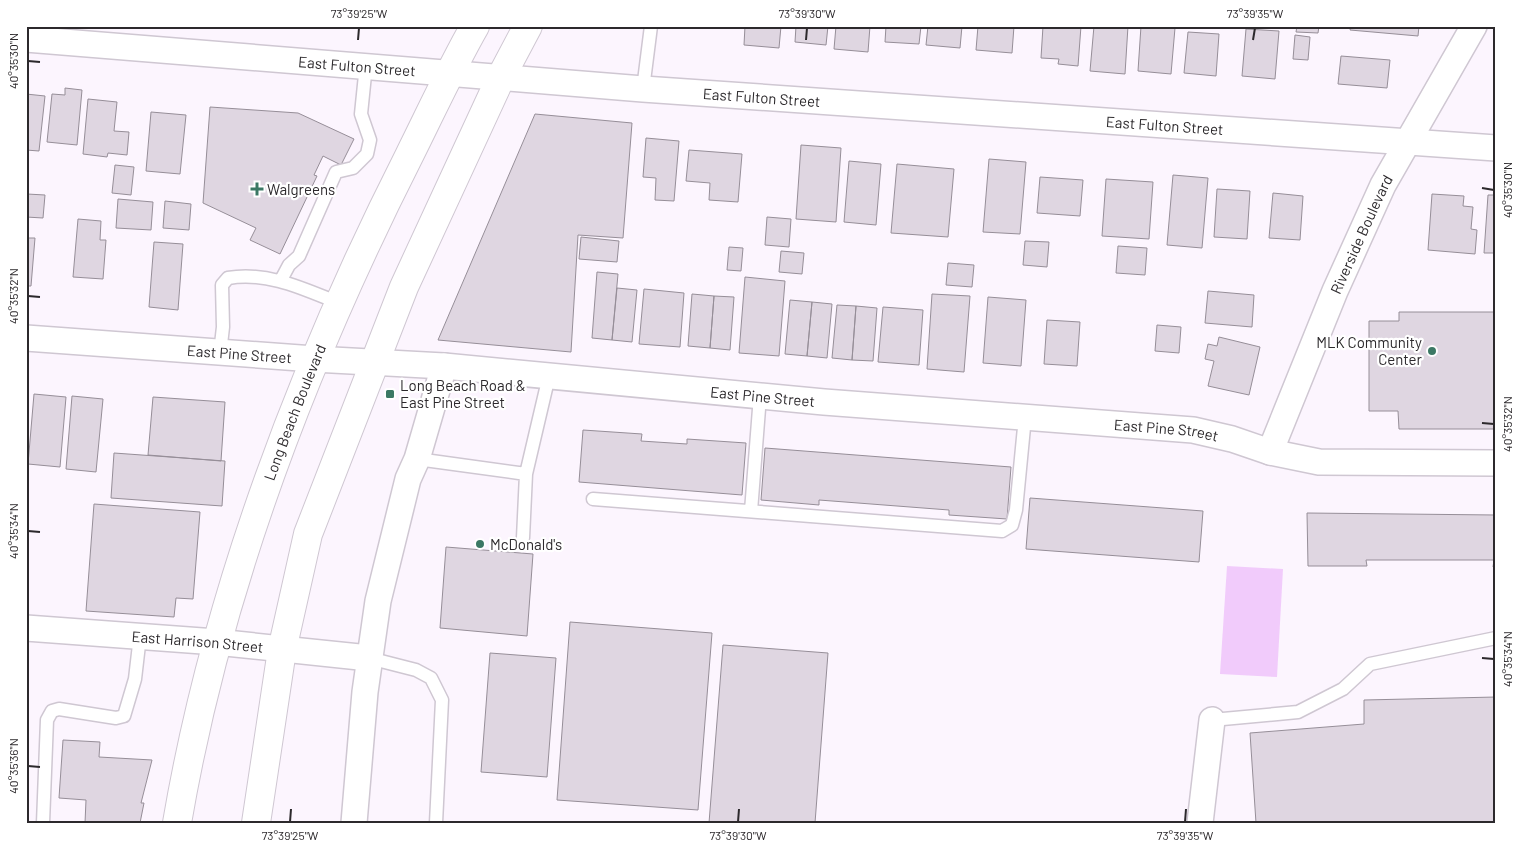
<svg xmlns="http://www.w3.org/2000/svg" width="1522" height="849" viewBox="0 0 1522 849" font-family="Barlow,sans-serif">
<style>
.green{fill:#f1cbfb}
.building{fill:#dfd6e1;stroke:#968e98}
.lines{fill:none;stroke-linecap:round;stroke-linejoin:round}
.lane-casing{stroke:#cfc7d2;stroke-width:15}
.street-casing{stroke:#cfc7d2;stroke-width:28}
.primary-casing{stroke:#cfc7d2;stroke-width:30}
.lane{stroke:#fff;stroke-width:12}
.street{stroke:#fff;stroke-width:25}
.primary{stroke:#fff;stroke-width:28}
.ticks{fill:none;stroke:#2c292c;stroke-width:2}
.poi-dot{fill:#3b7864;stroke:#fff;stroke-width:2}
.labels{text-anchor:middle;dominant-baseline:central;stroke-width:4.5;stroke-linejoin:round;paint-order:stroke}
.street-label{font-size:15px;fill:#2c292c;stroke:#fff}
.poi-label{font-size:15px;fill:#2c292c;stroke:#fff;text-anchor:start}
.neatline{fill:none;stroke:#2c292c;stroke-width:2}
.ticks-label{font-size:12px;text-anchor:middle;fill:#2c292c}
</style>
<rect width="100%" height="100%" fill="#fcf5fe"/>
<path class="green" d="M1227 566 1283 569 1277 677 1220 674Z"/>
<path class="building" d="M745 26H781L779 48 744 45Z
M796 26H828L826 45 795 42Z
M836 26H870L868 52 834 49Z
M886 26H921L919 44 885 42Z
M928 26H962L960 48 926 45Z
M978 26H1014L1012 53 976 50Z
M1043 26H1081L1078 66 1058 64 1059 59 1041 58Z
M1094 26H1128L1125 74 1090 71Z
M1141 26 1175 28 1171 74 1138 71Z
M1297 26H1319L1318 33 1296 32Z
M1351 26H1419L1418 36 1350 30Z
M1246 29 1279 31 1275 79 1242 76Z
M1188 32 1219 34 1216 76 1184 73Z
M1295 35 1310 37 1308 60 1293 59Z
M1341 56 1390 60 1387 88 1338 84Z
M65 88 82 90 77 145 47 142 52 94 65 95Z
M26 94 45 96 39 151 26 150Z
M88 99 117 102 114 131 129 132 127 155 108 153 107 157 83 154Z
M210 107 298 113 354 139 341 165 323 156 314 175 317 176 280 254 250 240 256 228 203 203Z
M151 112 186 115 180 174 146 171Z
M535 114 632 123 623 238 578 235 571 352 438 340Z
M646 138 679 141 674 201 655 200 656 178 643 177Z
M801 145 841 148 836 222 796 219Z
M689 150 742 154 738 202 709 200 710 183 686 181Z
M989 159 1026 162 1020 234 983 232Z
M849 161 881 164 876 225 844 222Z
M897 164 954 169 948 237 891 233Z
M115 165 134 167 131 195 112 193Z
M1173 175 1208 178 1202 248 1167 245Z
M1040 177 1083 180 1080 216 1037 213Z
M1106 179 1153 182 1149 239 1102 236Z
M1217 189 1250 191 1247 239 1214 237Z
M1273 193 1303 196 1300 240 1269 238Z
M27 194 45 195 43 218 26 217Z
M1432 194 1464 196 1463 206 1473 207 1471 229 1477 230 1475 254 1428 250Z
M1488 195H1496V253H1484Z
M118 199 153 202 151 230 116 228Z
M165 201 191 204 189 230 163 228Z
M767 217 791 219 789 247 765 245Z
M78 219 101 221 100 240H106L103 279 73 277Z
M581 237 619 241 617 262 579 259Z
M26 238H35L31 286H26Z
M1025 241 1049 242 1047 267 1023 265Z
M154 242 183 244 178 310 149 307Z
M1118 246 1147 248 1145 275 1116 273Z
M729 247 743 248 741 271 727 270Z
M781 251 804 253 802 274 779 272Z
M948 263 974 265 972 287 946 285Z
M597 272 618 274 612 340 592 338Z
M745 277 785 281 779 356 739 353Z
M617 288 637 290 632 342 612 340Z
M644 289 684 293 680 347 639 344Z
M1208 291 1254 295 1252 327 1205 323Z
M692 294 714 296 710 348 688 346Z
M932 294 970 296 964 372 927 369Z
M714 296 734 297 730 350 710 348Z
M988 297 1026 300 1021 366 983 363Z
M790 300 812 302 807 356 785 354Z
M812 302 832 304 827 358 807 356Z
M837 305 856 306 852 360 832 358Z
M856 306 877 308 873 361 852 360Z
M883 307 923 310 919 365 878 362Z
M1399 312H1496V429H1399L1398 411H1369V321H1399Z
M1047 320 1080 322 1077 366 1044 364Z
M1157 325 1181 327 1179 353 1155 351Z
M1219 337 1260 347 1249 395 1208 386 1214 361 1205 359 1208 344 1217 346Z
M34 394 66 397 60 467 28 464Z
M72 396 103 399 96 472 66 469Z
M153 397 225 402 221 461 148 455Z
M583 430 642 434 641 441 687 444V439L746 443 742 495 579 482Z
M765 448 1011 467 1007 519 949 515V510L819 500V505L761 500Z
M114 453 225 461 222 506 111 498Z
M1030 498 1203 511 1199 562 1026 549Z
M94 504 200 512 193 599 176 598 174 617 86 611Z
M1307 513 1496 515V567H1493L1494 560H1366L1367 566H1308Z
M446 547 533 554 527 636 440 628Z
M570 622 712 633 698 810 557 800Z
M723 645 828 653 815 823H709Z
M490 653 556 658 547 777 481 772Z
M1496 697V823H1256L1250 733 1364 724V700Z
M63 740 100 742 99 757 152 760 141 803H144L140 823H85L86 800 59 798Z"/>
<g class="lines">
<defs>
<path id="lane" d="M643 89 651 26
M281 280 289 265 299 256 336 172 353 168 367 154 370 140 361 114 366 65
M220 353 223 327 222 285 228 278C267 271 304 289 339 303
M417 459 526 474 523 538
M526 474 549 376
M593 499 1002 531 1012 525 1016 510 1025 417
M751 511 760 396
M369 658 416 670 431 678 442 700 436 823
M1212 720 1298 712 1343 689 1370 664 1496 638
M43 823 47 720 52 711 59 709 116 718 124 716 135 679 140 636"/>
<g id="street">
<path id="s1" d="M26 39 643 89 1496 148"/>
<path id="s2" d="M26 338 314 359 444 366 824 402 1193 430 1232 439 1270 452 1319 462 1496 463"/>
<path id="s3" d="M1270 452 1335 291 1383 185 1474 26"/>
<path id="s4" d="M26 628 216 642 369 658"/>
<path d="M354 823 365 692 378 601 408 479 417 459 444 366"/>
<path d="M1200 823 1212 720"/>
</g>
<g id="primary">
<path id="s5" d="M177 823C217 589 302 367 409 156 431 112 451 68 475 26"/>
<path d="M256 823 282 650 308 534 404 287 501 77 528 26"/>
</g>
</defs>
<use href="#lane" class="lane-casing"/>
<use href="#street" class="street-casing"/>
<use href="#primary" class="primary-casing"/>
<use href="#lane" class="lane"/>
<use href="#street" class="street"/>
<use href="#primary" class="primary"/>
</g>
<path class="ticks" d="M358 40 359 28M806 40 807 28M1253 40 1255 28M28 61 40 62M1482 188 1494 190M28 296 40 297M1482 423 1494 424M28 531 40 532M1482 658 1494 659M28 766 40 767M290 822 291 809M738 822 739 809M1185 822 1186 809"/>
<g class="poi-dot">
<path d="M254.5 181.5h5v5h5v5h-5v5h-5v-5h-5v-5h5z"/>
<circle cx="1432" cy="351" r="5"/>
<rect x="385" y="389" width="10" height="10" rx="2.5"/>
<circle cx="480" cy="544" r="5"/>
</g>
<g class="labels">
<g class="street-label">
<text stroke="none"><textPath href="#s1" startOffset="332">East Fulton Street</textPath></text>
<text stroke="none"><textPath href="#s1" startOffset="738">East Fulton Street</textPath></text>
<text stroke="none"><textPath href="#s1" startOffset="1142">East Fulton Street</textPath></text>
<text stroke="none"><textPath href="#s3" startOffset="236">Riverside Boulevard</textPath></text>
<text stroke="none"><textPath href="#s2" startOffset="214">East Pine Street</textPath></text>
<text stroke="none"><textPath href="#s2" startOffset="739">East Pine Street</textPath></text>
<text stroke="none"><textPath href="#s5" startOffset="428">Long Beach Boulevard</textPath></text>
<text stroke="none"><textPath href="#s2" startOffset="1144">East Pine Street</textPath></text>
<text stroke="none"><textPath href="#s4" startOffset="172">East Harrison Street</textPath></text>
</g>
<g class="poi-label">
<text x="267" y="189">Walgreens</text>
<text x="1422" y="342" text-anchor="end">MLK Community<tspan x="1422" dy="17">Center</tspan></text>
<text x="400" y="385">Long Beach Road &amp;<tspan x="400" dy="17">East Pine Street</tspan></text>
<text x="490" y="544">McDonald's</text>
</g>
</g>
<rect width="1522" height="849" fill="none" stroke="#ffffff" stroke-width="55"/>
<rect x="28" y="28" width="1466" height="794" class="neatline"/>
<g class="ticks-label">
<text x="359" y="18">73°39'25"W</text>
<text x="807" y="18">73°39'30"W</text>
<text x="1255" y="18">73°39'35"W</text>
<text transform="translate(14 61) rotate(-90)" y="4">40°35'30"N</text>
<text transform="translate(1508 190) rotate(-90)" y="4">40°35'30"N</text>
<text transform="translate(14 296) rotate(-90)" y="4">40°35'32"N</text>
<text transform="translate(1508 424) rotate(-90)" y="4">40°35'32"N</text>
<text transform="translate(14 531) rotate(-90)" y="4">40°35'34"N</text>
<text transform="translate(1508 659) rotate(-90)" y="4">40°35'34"N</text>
<text transform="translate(14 766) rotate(-90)" y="4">40°35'36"N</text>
<text x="290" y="840">73°39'25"W</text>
<text x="738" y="840">73°39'30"W</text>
<text x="1185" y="840">73°39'35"W</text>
</g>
</svg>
